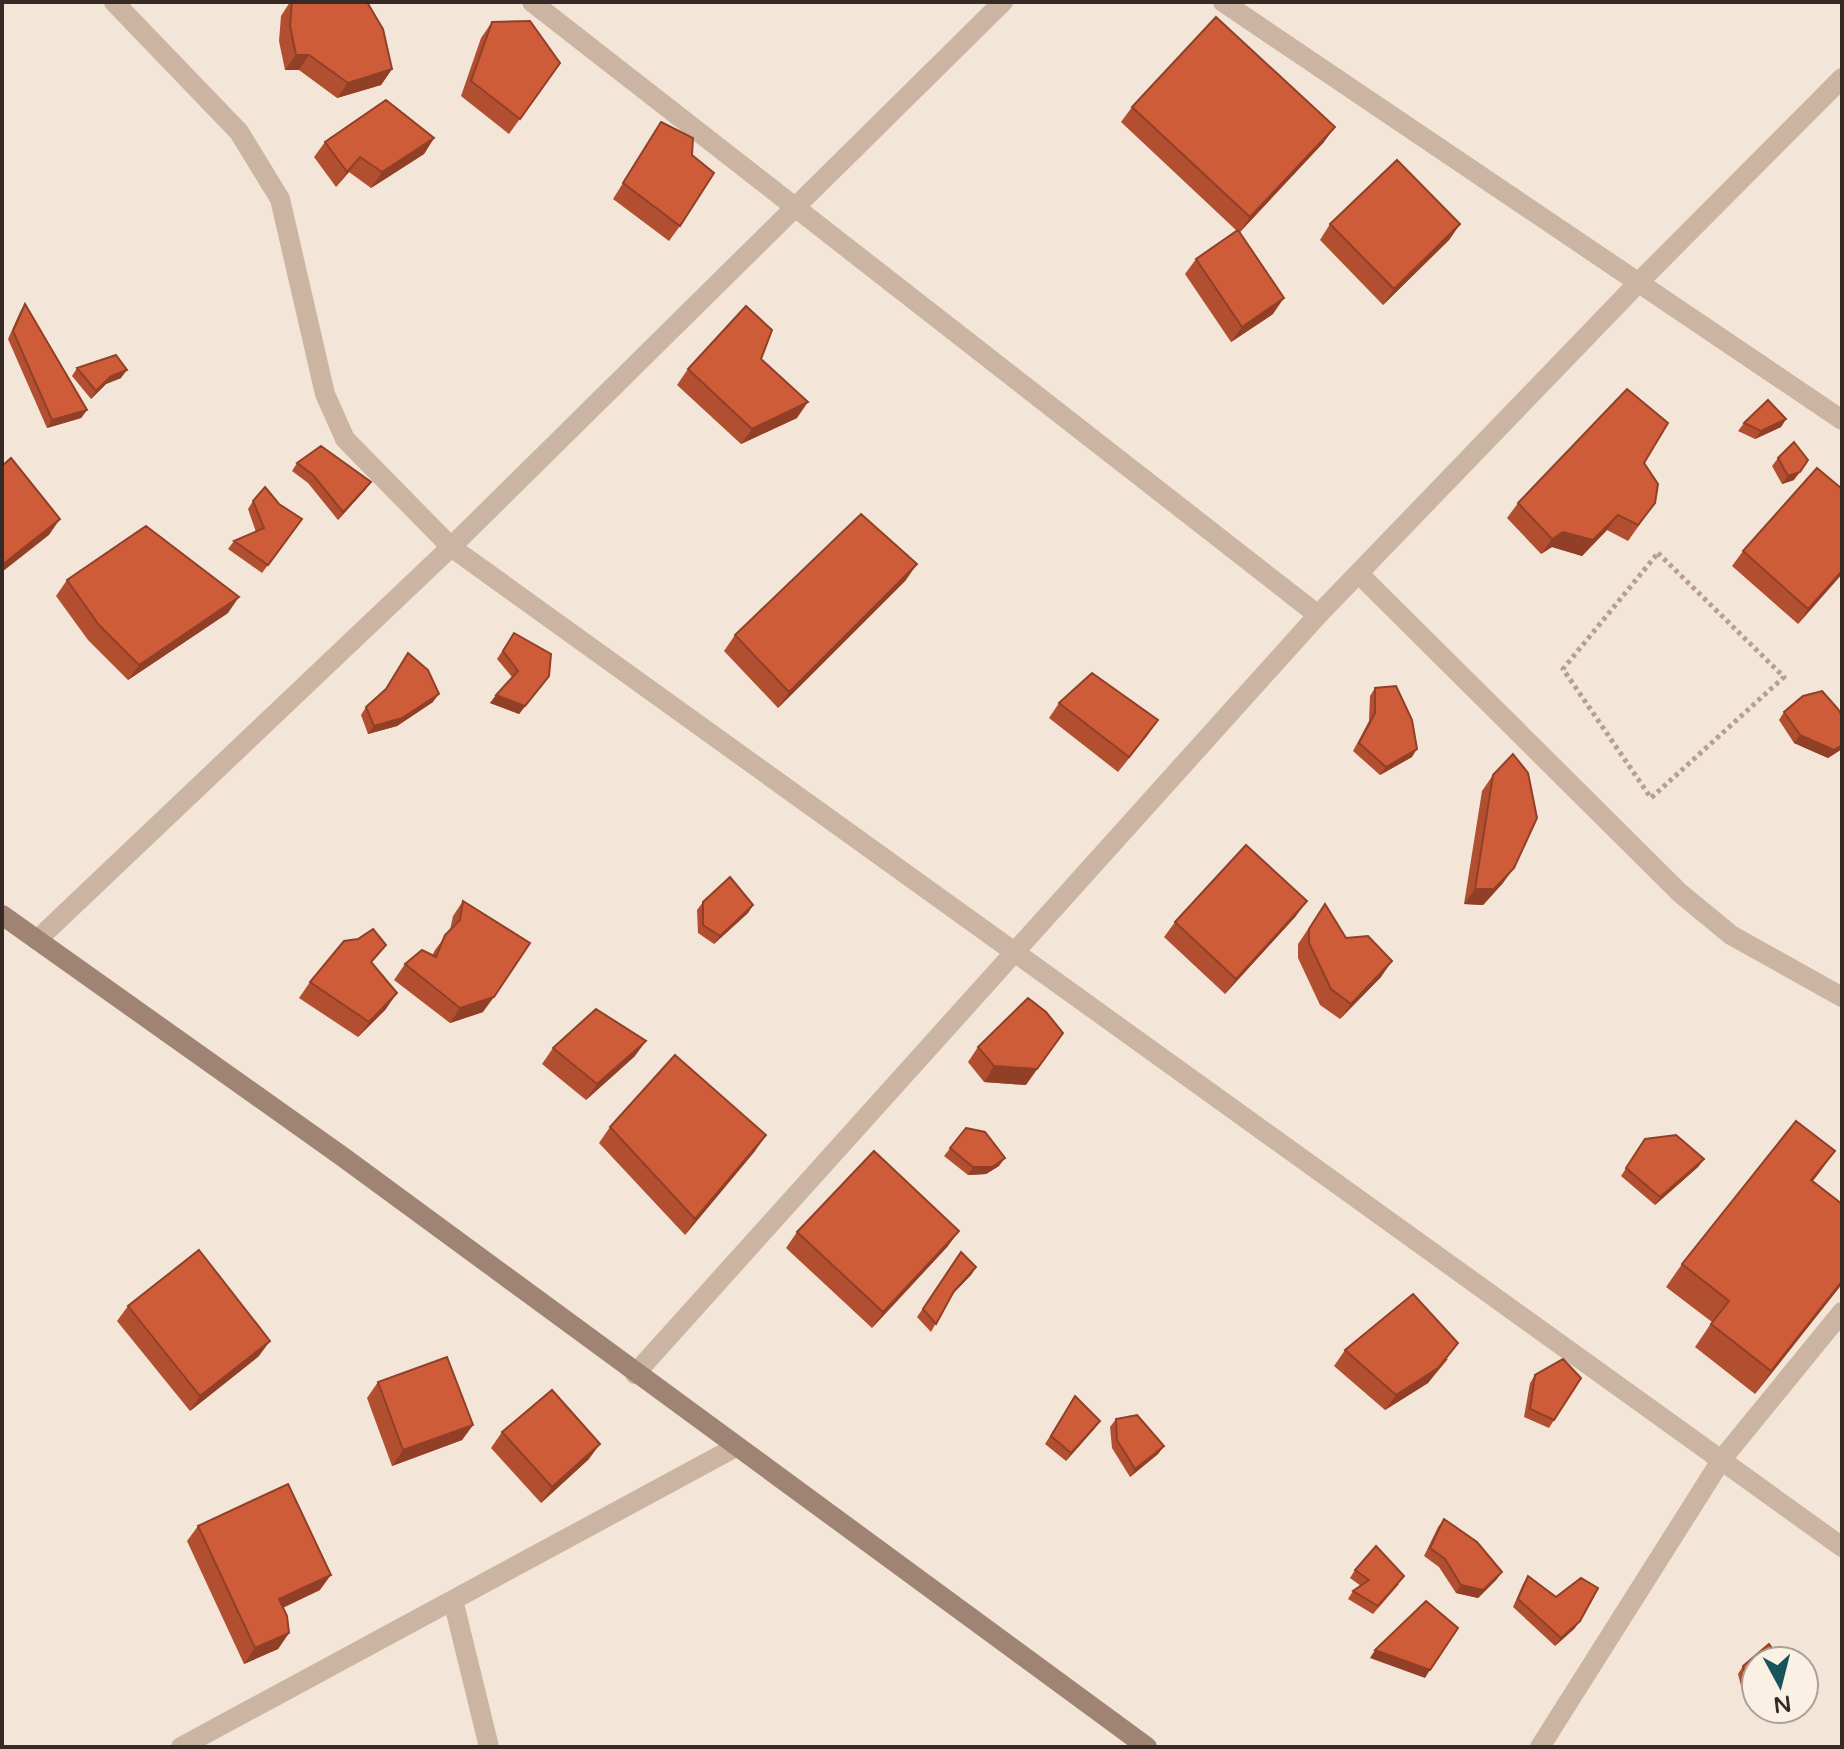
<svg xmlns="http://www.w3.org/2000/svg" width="1844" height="1749" viewBox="0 0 1844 1749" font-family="'Varela Round',sans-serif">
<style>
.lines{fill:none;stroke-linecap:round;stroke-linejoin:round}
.path{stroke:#b79f8c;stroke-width:5;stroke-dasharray:4 4;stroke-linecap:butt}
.minor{stroke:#cbb5a2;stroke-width:20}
.secondary{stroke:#9f8373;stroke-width:20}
.wall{fill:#b24f30}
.shaded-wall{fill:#914027}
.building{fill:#cf5c38;stroke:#914027;stroke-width:2}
</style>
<rect width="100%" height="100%" fill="#f3e5d7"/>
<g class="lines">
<path class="path" d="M1658 553 1784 677 1651 798 1563 669Z"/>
<path class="minor" d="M114 2 239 132 280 199 325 394 345 439 451 547 1842 1547
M532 2 1318 615
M1223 2 1842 420
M1360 575 1680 893 1731 935 1842 997
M37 940 451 547 1003 2
M635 1374 1318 615 1640 281 1842 78
M453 1600 489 1747
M181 1747 734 1448
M1540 1747 1722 1459 1842 1312"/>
<path class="secondary" d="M2 915 343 1157 1147 1747"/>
</g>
<path class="wall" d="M290 2H367L392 69 381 85 337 98 299 70H285L279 41 281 16Z
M492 22 560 63 509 134 461 96 481 38Z
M1132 107 1324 142 1240 232 1273 314 1231 342 1185 274 1196 259 1237 231 1121 122Z
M661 122 680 226 669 241 613 199Z
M434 138 424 154 371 188 349 172 336 187 314 157 325 142Z
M1330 224H1460L1449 240 1383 305 1320 240Z
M25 304 87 410 81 418 47 428 8 339 20 312Z
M761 359 797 418 741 444 677 385 688 369Z
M77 368 121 378 106 384 91 399 72 376Z
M1786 419 1781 427 1755 439 1738 431 1744 423Z
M1778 458 1794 480 1782 484 1772 466Z
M297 463 371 482 365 490 338 520 308 483 292 471Z
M1644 463 1655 503 1628 541 1607 530 1582 556 1552 547 1541 554 1507 518 1518 503Z
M253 501 279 504 302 519 262 573 228 549 234 541 256 532 248 509Z
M1743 551 1842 574 1798 624 1732 566Z
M67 580 228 613 128 680 88 640 56 596Z
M906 580 778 708 724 651 735 635Z
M514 633 549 676 519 714 490 703 512 677 497 659Z
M1375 688 1412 757 1380 775 1353 751 1369 721 1370 696Z
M433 702 397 726 368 734 361 715 366 707Z
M1059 703 1158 720 1118 772 1049 718Z
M1784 712 1842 716V749L1828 758 1794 743 1779 720Z
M1493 775 1503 883 1483 905 1464 904 1482 791Z
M463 901 483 1012 450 1023 394 980 405 964 432 956 435 950 450 930 453 916Z
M703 902 753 905 748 913 714 944 698 933 697 910Z
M1325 904 1346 938 1381 977 1340 1019 1320 1005 1298 958V944Z
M1296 916 1225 994 1164 937 1175 922Z
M373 963 386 1009 358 1037 299 998 310 982Z
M978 1047 1026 1085 984 1082 968 1062Z
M553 1048 635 1056 586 1100 542 1064Z
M610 1127 755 1151 685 1235 599 1143Z
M966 1128 999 1166 986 1174 968 1175 944 1156Z
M1645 1139 1704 1159 1698 1167 1655 1205 1621 1176Z
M1835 1151 1813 1181 1842 1284 1755 1394 1695 1347 1712 1322 1666 1287 1682 1264Z
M797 1232 948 1246 872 1328 786 1248Z
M961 1252 976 1267 971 1275 951 1295 931 1332 917 1317Z
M128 1306 259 1356 190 1411 117 1321Z
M1345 1350 1448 1359 1428 1383 1385 1410 1334 1366Z
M1535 1375 1581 1378 1549 1428 1524 1417 1530 1383Z
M378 1382 473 1425 462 1440 392 1466 367 1398Z
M1070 1404 1094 1429 1066 1461 1045 1444Z
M1116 1419 1164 1446 1158 1454 1130 1477 1112 1448 1110 1427Z
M502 1432 589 1459 541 1503 491 1448Z
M1444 1519 1502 1572 1496 1580 1478 1598 1456 1593 1439 1567 1424 1556 1438 1527Z
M198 1526 320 1590 283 1608 289 1633 278 1649 244 1664 187 1541Z
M1355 1570 1399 1584 1373 1614 1348 1599 1353 1591 1361 1586 1350 1578Z
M1528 1576 1580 1621 1574 1629 1555 1646 1513 1607 1523 1584Z
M1756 1661V1707L1745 1702 1738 1674 1743 1666Z"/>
<path class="shaded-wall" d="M296 55H309L299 70H285Z
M392 69 381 85 337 98 348 83Z
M1335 127 1324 142 1239 233 1250 217Z
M434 138 424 154 371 188 382 172Z
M360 157 349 172 336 187 347 172Z
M1460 224 1449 240 1383 305 1394 289Z
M1284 298 1273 314 1231 342 1242 327Z
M127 370 121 378 106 384 91 399 96 391 111 376Z
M808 402 797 418 741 444 752 429Z
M87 410 81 418 47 428 52 420Z
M1786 419 1781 427 1755 439 1761 431Z
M1800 472 1794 480 1782 484 1788 476Z
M371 482 365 490 338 520 343 512Z
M1618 515 1607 530 1582 556 1552 547 1541 554 1552 539 1563 532Z
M60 519 49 535 2 572V565Z
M917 564 906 580 778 708 789 692Z
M1842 571V574L1798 624 1808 609Z
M239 597 228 613 128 680 139 665Z
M549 676 519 714 490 703 496 695Z
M439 694 433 702 397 726 368 734 374 726Z
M1158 720 1147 736 1118 772 1129 757Z
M1800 735 1842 745V749L1828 758 1794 743Z
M1417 749 1412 757 1380 775 1386 767Z
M1514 868 1503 883 1483 905 1464 904 1475 889Z
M1307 901 1296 916 1225 994 1236 979Z
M753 905 748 913 714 944 720 936Z
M1392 961 1381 977 1340 1019 1351 1004Z
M397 993 386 1009 358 1037 369 1022Z
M494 997 483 1012 450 1023 460 1008Z
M1063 1033 1026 1085 984 1082 994 1066Z
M646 1041 635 1056 586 1100 597 1084Z
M766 1135 755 1151 685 1235 695 1219Z
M1835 1151 1819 1173 1795 1202 1811 1180Z
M1005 1158 999 1166 986 1174 968 1175 973 1167Z
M1704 1159 1698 1167 1655 1205 1660 1197Z
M959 1231 948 1246 872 1328 883 1312Z
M976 1267 971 1275 948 1299 954 1291Z
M1842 1281V1284L1755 1394 1771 1371Z
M270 1341 259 1356 190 1411 200 1396Z
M1458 1343 1428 1383 1385 1410 1396 1395Z
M1100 1421 1094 1429 1066 1461 1071 1453Z
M473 1425 462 1440 392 1466 403 1450Z
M600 1444 589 1459 541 1503 552 1487Z
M1164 1446 1158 1454 1130 1477 1135 1469Z
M1502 1572 1496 1580 1478 1598 1456 1593 1461 1585Z
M331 1575 320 1590 268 1614 279 1599Z
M1580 1621 1574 1629 1555 1646 1561 1638Z
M289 1633 278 1649 244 1664 255 1648Z
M1375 1650 1430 1670 1425 1678 1370 1658Z
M1750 1694 1756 1696V1707L1745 1702Z"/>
<path class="building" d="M292 2H367L383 29 392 69 348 83 309 55H296L290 26Z
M1216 17 1335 127 1250 217 1132 107Z
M530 21 560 63 520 119 471 81 492 22Z
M386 100 434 138 382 172 360 157 347 172 325 142Z
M661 122 693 138 692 155 714 173 680 226 623 183Z
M1397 160 1460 224 1394 289 1330 224Z
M1238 230 1284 298 1242 327 1196 259Z
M25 304 87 410 52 420 13 331Z
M746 306 772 330 761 359 808 402 752 429 688 369Z
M116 355 127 370 111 376 96 391 77 368Z
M1627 389 1668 423 1644 463 1658 484 1655 503 1638 525 1618 515 1593 540 1563 532 1552 539 1518 503Z
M1768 400 1786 419 1761 431 1744 423Z
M1794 442 1808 460 1800 472 1788 476 1778 458Z
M321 446 371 482 343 512 313 475 297 463Z
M11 458 60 519 2 565V466Z
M1817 468 1842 489V571L1808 609 1743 551Z
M265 487 279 504 302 519 268 565 234 541 264 528 253 501Z
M861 514 917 564 789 692 735 635Z
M146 526 239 597 139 665 99 625 67 580Z
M514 633 551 654 549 676 525 706 496 695 518 671 503 651Z
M408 653 428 670 439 694 402 718 374 726 366 707 386 689Z
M1092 673 1158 720 1129 757 1059 703Z
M1396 686 1412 720 1417 749 1386 767 1359 743 1375 713V688Z
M1822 691 1838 709 1842 716V745L1834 750 1800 735 1784 712 1803 696Z
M1513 754 1528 773 1537 818 1514 868 1494 889H1475L1493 775Z
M1246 845 1307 901 1236 979 1175 922Z
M730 877 753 905 720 936 703 925V902Z
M463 901 530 943 494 997 460 1008 405 964 422 950 436 957 445 935 460 920Z
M1325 904 1346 938 1368 936 1392 961 1351 1004 1331 989 1309 943V929Z
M373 929 386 945 371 962 397 993 369 1022 310 982 344 941 358 939Z
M1028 998 1046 1012 1063 1033 1037 1069 994 1066 978 1047Z
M596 1009 646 1041 597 1084 553 1048Z
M675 1055 766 1135 695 1219 610 1127Z
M1796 1121 1835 1151 1811 1180 1842 1204V1281L1771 1371 1711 1324 1729 1301 1682 1264Z
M966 1128 985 1132 1005 1158 992 1167H973L950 1148Z
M1676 1135 1704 1159 1660 1197 1626 1168 1645 1139Z
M874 1151 959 1231 883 1312 797 1232Z
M199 1250 270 1341 200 1396 128 1306Z
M961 1252 976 1267 954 1291 936 1324 923 1309Z
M1413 1294 1458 1343 1438 1368 1396 1395 1345 1350Z
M447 1357 473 1425 403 1450 378 1382Z
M1563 1359 1581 1378 1554 1420 1530 1409 1535 1375Z
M552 1390 600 1444 552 1487 502 1432Z
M1075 1396 1100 1421 1071 1453 1051 1436Z
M1137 1415 1164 1446 1135 1469 1117 1440 1116 1419Z
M288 1484 331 1575 279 1599 287 1616 289 1633 255 1648 198 1526Z
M1444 1519 1477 1542 1502 1572 1483 1590 1461 1585 1445 1559 1430 1548Z
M1376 1546 1404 1576 1378 1606 1353 1591 1369 1580 1355 1570Z
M1528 1576 1556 1597 1581 1578 1598 1588 1580 1621 1561 1638 1518 1599Z
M1426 1601 1458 1628 1430 1670 1375 1650Z
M1769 1644 1781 1661H1756V1696L1750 1694 1743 1666Z"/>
<rect width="1844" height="1749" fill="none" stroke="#352a25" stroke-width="8"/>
<g transform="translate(1780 1685) rotate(173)"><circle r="38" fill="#faf0e3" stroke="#aba197" stroke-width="2"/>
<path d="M0-6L14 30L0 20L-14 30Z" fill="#18555a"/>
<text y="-12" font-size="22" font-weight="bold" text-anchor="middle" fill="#352a25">N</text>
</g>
</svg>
